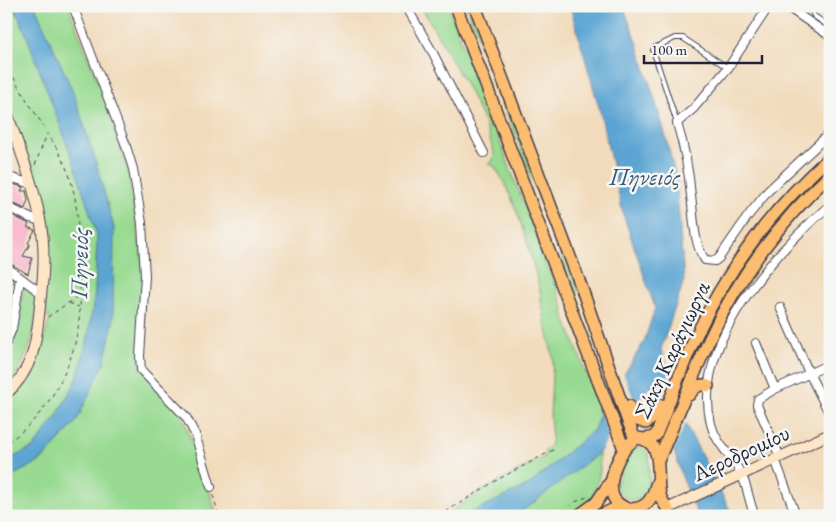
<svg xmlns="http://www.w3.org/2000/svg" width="836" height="522" viewBox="0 0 836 522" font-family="'EB Garamond',serif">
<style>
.green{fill:#98da91;stroke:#5d7e66}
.water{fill:#5ba5d3;stroke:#3e6487}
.pier{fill:#f2dbbc}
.building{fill:#f9a9c4}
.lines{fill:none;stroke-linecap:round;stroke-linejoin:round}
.lane-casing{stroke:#413e4e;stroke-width:6}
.street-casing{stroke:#413e4e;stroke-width:10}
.secondary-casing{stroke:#413e4e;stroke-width:12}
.primary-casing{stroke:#413e4e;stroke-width:14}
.path{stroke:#413e4e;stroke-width:1;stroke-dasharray:4 4;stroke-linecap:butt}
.lane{stroke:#fff;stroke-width:4}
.street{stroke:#fff;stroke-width:8}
.secondary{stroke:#fee5c5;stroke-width:10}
.primary{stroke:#fcbd6f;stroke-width:11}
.labels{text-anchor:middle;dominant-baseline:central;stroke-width:5;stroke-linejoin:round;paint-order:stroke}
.street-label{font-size:22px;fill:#22223b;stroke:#f6f6f2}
.water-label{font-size:24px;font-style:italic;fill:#395678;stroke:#f6f6f2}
</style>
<rect width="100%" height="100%" fill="#f6f6f2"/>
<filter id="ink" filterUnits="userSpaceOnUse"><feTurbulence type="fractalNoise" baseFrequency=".02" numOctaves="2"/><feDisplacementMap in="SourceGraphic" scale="10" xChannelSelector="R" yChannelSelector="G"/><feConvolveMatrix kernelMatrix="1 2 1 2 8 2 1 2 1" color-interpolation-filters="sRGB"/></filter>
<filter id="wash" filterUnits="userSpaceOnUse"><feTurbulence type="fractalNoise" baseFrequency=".0096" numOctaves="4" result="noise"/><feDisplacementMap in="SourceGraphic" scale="20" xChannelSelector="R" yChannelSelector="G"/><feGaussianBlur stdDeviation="1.12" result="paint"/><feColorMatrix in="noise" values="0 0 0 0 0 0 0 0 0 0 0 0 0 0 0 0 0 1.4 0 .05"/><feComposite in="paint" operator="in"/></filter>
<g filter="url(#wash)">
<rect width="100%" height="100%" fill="#f2dbbc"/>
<path class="green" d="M6 6H13L23 26 73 160 97 235 95 293 87 342 76 381 55 419 34 447 6 461V403C34 383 42 348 50 317L43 315 45 222C41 195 31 171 22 145V139L17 124 13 122 6 101Z
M35 6H68L108 108 128 171 145 276 141 368 181 412 206 481 217 516H6V479L41 461 76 422 114 228 94 156 73 92Z
M421 6H448L564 309 563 313 601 412 594 430 529 485 464 516H445L477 493 544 457 545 451 550 446 552 438 550 416 553 358 541 301V295C532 258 516 195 493 165L488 164 493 160 494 152 484 122 467 87Z
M466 6H470L579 291 576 294Z
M830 161V167L800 197 704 340 700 338C718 304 738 271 761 240 782 211 806 186 830 161Z
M24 286 30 289 36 296C37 328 29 363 6 386V355L17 332Z
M635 447C640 447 643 447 646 451 650 455 649 461 649 467 649 479 650 503 631 500 624 498 619 494 616 487L627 454Z
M599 453 600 470 597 485 592 497 582 507 569 516H513Z"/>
<path class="water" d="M13 6H35L73 92 94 156 114 228 113 322 104 364 76 422 40 461 6 479V461L34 447 55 419 76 381 87 342 95 293 97 235 73 160 23 26Z
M570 6H623L637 42 663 126 676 178 684 281 661 349 685 423 733 516H698L681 474 660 404 650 386 609 435 599 453 528 507 513 516H464L529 485 594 430 601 412 644 342 655 308 623 214 600 111Z"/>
<path class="pier" d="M671 371 687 420 672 453 656 402Z
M623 372 636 406 610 438 599 409Z"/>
<g id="blocks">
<path class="building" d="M6 182 23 187 21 191H26L28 200 25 209 6 200Z
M6 212 29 224 27 227 35 230 28 243 30 244 23 256 32 258 28 274 6 261V248L12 239 6 235Z
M6 274 14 280 6 292Z"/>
</g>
</g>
<g filter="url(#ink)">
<use href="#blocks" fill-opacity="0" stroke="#413e4e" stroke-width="1"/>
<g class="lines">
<defs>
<path id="lane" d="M810 6 814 16 830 27
M677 123 653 50 654 48 675 38H683L728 68"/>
<path id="street" d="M73 6 125 143 133 169 142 223 145 276 140 356 141 370 186 417 195 434 211 487
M406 6 433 53 484 153
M769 6 728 68 694 108 677 123C684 146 689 172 691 196 694 216 693 243 705 260L715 261 719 258 748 216 768 191 830 133
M786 6 830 36
M6 176 32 184
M6 206 30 218 41 221
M6 267 41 293
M780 307 809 373 830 415
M6 343 12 329 20 279
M756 343 775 389
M780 457 757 405 758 399 775 389 830 364
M775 459 796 516
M755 516C749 503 748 488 742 476 734 457 716 445 711 424 691 344 774 253 830 205"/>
<path id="secondary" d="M6 109C18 146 33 181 40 219 45 243 44 271 41 296 37 333 37 367 6 394
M669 508 830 434"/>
<path id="primary" d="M456 6 624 449
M475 6 581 286 627 419 635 439
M689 395C695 387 699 383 708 386
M629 406 635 419 646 423 655 416 662 405
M643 439 651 438 656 435C670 402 681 368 696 336 728 268 774 207 830 157
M658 461C676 420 692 378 710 338 738 277 781 220 830 175
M628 509C647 509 652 500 657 482
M578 516 596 503 611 481
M599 516 614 509 624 508
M642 516C634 510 621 509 615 500 604 484 620 445 638 438 666 442 655 476 660 495 662 503 668 506 670 516"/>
</defs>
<use href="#lane" class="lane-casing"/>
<use href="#street" class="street-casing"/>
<use href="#secondary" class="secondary-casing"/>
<use href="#primary" class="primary-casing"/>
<path class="path" d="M6 63C24 101 52 133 68 172 78 198 78 227 79 255 80 281 82 309 77 334 69 376 42 421 6 443
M35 165 47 134
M69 303 79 307
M48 317 79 295
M213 495 219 516
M439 516 497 480 555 449
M556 516 575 502 589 496"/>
<use href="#lane" class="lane"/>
<use href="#street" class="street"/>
<use href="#secondary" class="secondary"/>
<use href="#primary" class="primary"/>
</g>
</g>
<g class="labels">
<g class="street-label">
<text transform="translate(672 350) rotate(-65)">Σάκη Καράγιωργα</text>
<text transform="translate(741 453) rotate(-25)">Αεροδρομίου</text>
</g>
<g class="water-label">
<text x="645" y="176">Πηνειός</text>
<text transform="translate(79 263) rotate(-89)">Πηνειός</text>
</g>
</g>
<rect width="836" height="522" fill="none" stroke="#f6f6f2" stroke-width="25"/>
<path d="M644 55v8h118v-8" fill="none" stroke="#22223b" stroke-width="2.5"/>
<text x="651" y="55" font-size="15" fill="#22223b" stroke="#f6f6f2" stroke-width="4" paint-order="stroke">100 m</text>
</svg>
